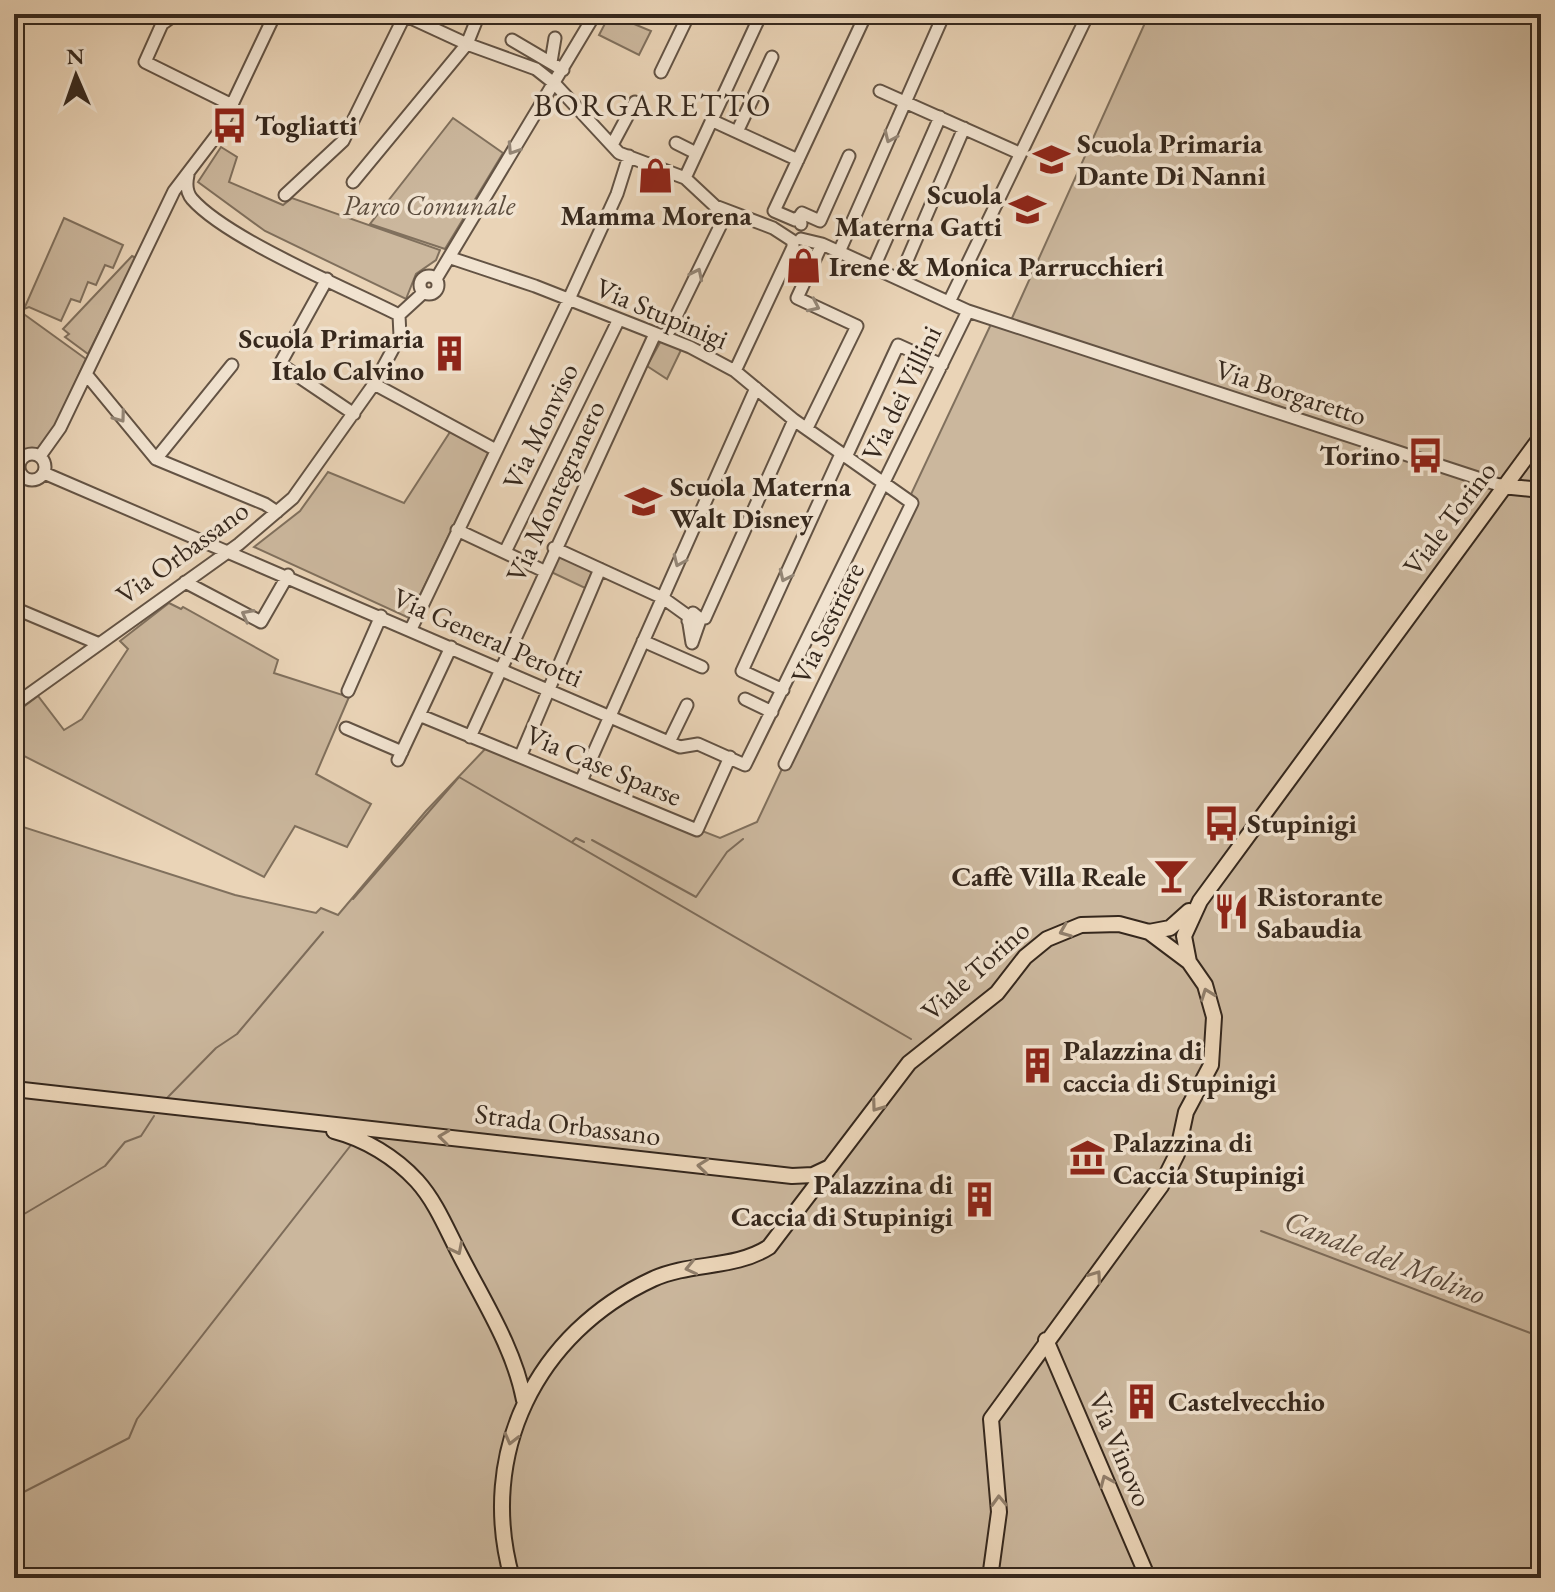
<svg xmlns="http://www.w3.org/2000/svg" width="1555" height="1592" viewBox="0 0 1555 1592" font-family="'EB Garamond',serif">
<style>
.green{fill:#cbb79d;stroke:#80705d;stroke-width:2}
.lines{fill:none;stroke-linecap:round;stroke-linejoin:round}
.stream{stroke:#7d6c5a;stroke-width:2}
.minor-casing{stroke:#635344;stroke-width:15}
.major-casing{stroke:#36281d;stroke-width:18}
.minor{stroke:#f1e3d0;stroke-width:11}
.major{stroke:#ead4b7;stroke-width:14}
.oneway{stroke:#948676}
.oneway2{stroke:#907e6a}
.labels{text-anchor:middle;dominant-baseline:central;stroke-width:7;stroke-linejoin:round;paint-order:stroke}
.poi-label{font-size:28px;font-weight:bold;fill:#36281d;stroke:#f1e3d0;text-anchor:start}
.park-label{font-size:28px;font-style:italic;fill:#5b4c3d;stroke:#f1e3d0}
.street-label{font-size:28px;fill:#36281d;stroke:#f1e3d0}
.water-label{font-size:30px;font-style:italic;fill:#5a4a3c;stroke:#f1e3d0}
.quarter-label{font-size:32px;letter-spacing:2px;fill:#36281d;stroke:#f1e3d0}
</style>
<rect width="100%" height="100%" fill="#ead4b7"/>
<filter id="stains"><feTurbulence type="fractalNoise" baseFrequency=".0025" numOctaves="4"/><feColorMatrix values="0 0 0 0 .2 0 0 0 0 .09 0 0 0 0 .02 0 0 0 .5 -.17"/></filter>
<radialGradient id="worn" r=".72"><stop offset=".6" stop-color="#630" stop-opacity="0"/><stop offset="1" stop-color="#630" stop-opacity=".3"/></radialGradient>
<path class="green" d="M610 14 651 31 639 55 599 35Z
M1149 14H1541V1578H14V824L235 895 316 913 321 908 338 915 426 811 487 747 720 838 757 822 992 322 1008 327Z
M453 118 503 153 445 249 370 224Z
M221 147 237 157 229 182 283 205 292 198 440 250 436 260 416 274 406 299 265 231 198 182Z
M64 218 123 245 113 268 105 265 96 285 88 282 80 302 71 299 61 321 29 307 24 309Z
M132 256 136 258 88 354 65 337 69 334 63 329Z
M14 307 86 359 53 431 37 451H25L18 456 14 453Z
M662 339 682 348 667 379 647 366Z
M450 432 489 452 409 618 254 547 300 511 328 472 404 503Z
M557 554 593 570 585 588 549 571Z
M169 603 181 609 183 607 278 660 274 673 349 697 316 774 371 804 347 847 295 826 264 877 14 751V714L38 696 64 730 82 719 128 649 120 641Z"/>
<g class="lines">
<path class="stream" d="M592 840 696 897 727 852 743 839
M572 842 576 838 584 842
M353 899 459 777 911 1039
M166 1099 216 1048 237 1034 323 932
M14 1220 105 1166 125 1142 141 1136 154 1116
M1261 1231 1541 1337
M14 1497 129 1438 137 1419 351 1145
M1541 1515 1536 1542 1541 1544"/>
<defs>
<path id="minor" d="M75 14H111
M176 14 162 24 145 62 232 105
M402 14 467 44 536 69 555 84 619 153 685 178 715 206 773 228 793 241
M512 40 563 70
M551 62 555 38
M661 72 689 14
M880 91 1019 153
M713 121 798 160
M737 132 772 57
M676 143 696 153
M612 145 635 102
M188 175C186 184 186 192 192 199 227 239 348 289 399 315
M685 178 761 14
M353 182 467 44 479 14
M285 195 343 141 405 15
M800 216 802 213 820 221 849 156
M801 224 800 216 795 220 774 211 866 14
M801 239 822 244 968 311 1502 486
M839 252 944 14
M451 258 535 286 690 347 735 371 794 420 912 503 785 764
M874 267 940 117
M420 285a9 9 0 1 1 18 0a9 9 0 1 1-18 0Z
M327 279 280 364 354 414
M436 279 595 14
M899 279 964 128
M949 302 1088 14
M399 315 423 293
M666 337 727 212
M735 371 793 247V241
M86 374 156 459 265 504 277 512
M374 384 496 450
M807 428 857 326 797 298 822 244
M19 467a13 13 0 1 1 26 0a13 13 0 1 1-26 0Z
M40 456 60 428 174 191 219 132 275 14
M846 457 898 345 942 365
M156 459 232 365
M44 473 680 747 698 744 745 765 968 311
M457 530 544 571
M554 548 663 598 688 616
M505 552 618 321
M185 582 261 622 288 575
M14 608 97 643
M699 618 693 613 688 621 695 625 699 618H705L794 420
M689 624 692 643 699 623
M411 629 569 299 617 194 629 156
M643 641 702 667
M783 690 742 671 841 454
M348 691 381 616
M745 699 772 712
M14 705 239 544 293 498 374 384 400 336 399 315
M419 715 697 830 730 757
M346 728 402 752
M470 737 655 334
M669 742 687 705
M521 755 600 569
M398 760 451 647
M582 779 756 388"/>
<path id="major" d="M1502 486 1541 490
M1149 932 1170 928 1189 911
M1189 962 1184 936 1200 901 1541 437
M14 1089 792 1176 813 1175 830 1167
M334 1131C365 1139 395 1157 417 1181 436 1202 447 1230 460 1255 484 1302 514 1348 524 1400
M1046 1340 1148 1578
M512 1578C477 1454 536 1333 653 1279 690 1262 735 1269 769 1247L909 1063 997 993 1025 957 1047 939 1081 925 1119 924 1149 932 1189 962 1205 985 1214 1017 1211 1065 1186 1112 1177 1154 1161 1186 991 1419 999 1512 990 1578"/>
</defs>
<use href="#minor" class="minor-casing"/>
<use href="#major" class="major-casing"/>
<use href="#minor" class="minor"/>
<use href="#major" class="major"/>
</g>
<defs><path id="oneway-chevron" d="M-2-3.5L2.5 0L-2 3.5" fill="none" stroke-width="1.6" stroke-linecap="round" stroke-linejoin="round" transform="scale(2)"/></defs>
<g class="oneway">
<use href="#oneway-chevron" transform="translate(890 137) rotate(114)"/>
<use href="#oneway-chevron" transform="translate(513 149) rotate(123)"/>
<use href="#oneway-chevron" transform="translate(697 274) rotate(-64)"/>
<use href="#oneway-chevron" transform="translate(814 306) rotate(25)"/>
<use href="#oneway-chevron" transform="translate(120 417) rotate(54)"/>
<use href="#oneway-chevron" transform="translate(679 561) rotate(114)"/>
<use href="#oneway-chevron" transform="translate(785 576) rotate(115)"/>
<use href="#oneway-chevron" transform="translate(247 615) rotate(-152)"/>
</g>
<g class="oneway2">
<use href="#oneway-chevron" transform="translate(1065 931) rotate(158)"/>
<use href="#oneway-chevron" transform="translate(1207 994) rotate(-110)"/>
<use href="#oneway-chevron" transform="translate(877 1106) rotate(126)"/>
<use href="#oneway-chevron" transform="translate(444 1137) rotate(-173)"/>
<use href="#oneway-chevron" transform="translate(703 1166) rotate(-174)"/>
<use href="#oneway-chevron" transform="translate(457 1249) rotate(63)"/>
<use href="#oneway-chevron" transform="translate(691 1268) rotate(167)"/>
<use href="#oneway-chevron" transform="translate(1096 1276) rotate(-55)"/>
<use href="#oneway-chevron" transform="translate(511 1439) rotate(104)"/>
<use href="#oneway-chevron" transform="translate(1106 1481) rotate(-113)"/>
<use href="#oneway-chevron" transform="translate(999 1501) rotate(-92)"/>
</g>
<defs>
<symbol id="bus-bare" viewBox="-9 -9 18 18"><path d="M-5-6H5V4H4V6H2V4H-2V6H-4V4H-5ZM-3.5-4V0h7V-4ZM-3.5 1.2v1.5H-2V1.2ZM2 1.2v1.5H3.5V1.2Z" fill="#8f2418" stroke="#f1e3d0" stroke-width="2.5" paint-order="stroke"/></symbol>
<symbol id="school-bare" viewBox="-9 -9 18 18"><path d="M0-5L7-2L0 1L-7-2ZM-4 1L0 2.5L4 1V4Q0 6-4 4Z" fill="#8f2418" stroke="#f1e3d0" stroke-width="2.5" paint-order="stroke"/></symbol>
<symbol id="shop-bare" viewBox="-9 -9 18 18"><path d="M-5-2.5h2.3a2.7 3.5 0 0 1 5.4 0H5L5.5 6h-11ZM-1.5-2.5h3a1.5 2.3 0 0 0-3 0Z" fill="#8f2418" stroke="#f1e3d0" stroke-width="2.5" paint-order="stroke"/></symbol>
<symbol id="building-bare" viewBox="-9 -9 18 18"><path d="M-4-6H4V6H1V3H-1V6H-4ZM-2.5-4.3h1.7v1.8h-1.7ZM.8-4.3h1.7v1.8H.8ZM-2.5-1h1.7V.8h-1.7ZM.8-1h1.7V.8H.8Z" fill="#8f2418" stroke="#f1e3d0" stroke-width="2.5" paint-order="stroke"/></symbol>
<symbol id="bar-bare" viewBox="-9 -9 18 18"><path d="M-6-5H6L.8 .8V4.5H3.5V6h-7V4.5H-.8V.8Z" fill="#8f2418" stroke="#f1e3d0" stroke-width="2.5" paint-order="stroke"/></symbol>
<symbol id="restaurant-bare" viewBox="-9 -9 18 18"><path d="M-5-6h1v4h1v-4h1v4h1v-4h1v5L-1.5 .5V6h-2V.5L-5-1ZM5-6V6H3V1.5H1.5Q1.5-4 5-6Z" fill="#8f2418" stroke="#f1e3d0" stroke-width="2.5" paint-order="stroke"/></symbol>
<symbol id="museum-bare" viewBox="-9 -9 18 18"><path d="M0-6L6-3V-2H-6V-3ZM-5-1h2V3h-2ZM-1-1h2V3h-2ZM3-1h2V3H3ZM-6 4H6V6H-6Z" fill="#8f2418" stroke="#f1e3d0" stroke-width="2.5" paint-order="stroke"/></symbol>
</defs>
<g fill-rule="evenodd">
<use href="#bus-bare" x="204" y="100" width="51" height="51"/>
<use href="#school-bare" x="1026" y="134" width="51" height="51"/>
<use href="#shop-bare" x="630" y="150" width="51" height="51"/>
<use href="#school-bare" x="1002" y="184" width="51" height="51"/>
<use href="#shop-bare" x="778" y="240" width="51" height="51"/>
<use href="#building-bare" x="424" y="328" width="51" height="51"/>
<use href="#bus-bare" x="1400" y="430" width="51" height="51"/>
<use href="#school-bare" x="618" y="476" width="51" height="51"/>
<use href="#bus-bare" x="1196" y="798" width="51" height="51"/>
<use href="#bar-bare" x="1146" y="850" width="51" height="51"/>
<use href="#restaurant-bare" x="1206" y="886" width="51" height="51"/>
<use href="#building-bare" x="1012" y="1040" width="51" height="51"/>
<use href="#museum-bare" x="1062" y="1132" width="51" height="51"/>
<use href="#building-bare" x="954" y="1174" width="51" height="51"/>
<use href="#building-bare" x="1116" y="1376" width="51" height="51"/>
</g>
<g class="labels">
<g class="poi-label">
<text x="255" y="125">Togliatti</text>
<text x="1077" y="143">Scuola Primaria<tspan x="1077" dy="32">Dante Di Nanni</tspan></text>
<text x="1002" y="194" text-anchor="end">Scuola<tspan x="1002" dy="32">Materna Gatti</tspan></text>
<text x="656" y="215" text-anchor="middle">Mamma Morena</text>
<text x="829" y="266">Irene &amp; Monica Parrucchieri</text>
<text x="424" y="338" text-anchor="end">Scuola Primaria<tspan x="424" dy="32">Italo Calvino</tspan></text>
<text x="1400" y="455" text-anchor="end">Torino</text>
<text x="670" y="486">Scuola Materna<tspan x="670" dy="32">Walt Disney</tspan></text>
<text x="1247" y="823">Stupinigi</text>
<text x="1146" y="876" text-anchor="end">Caffè Villa Reale</text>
<text x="1257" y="896">Ristorante<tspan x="1257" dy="32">Sabaudia</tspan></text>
<text x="1063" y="1050">Palazzina di<tspan x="1063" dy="32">caccia di Stupinigi</tspan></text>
<text x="1113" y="1142">Palazzina di<tspan x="1113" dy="32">Caccia Stupinigi</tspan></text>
<text x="953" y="1184" text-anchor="end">Palazzina di<tspan x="953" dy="32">Caccia di Stupinigi</tspan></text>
<text x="1168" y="1401">Castelvecchio</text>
</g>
<g class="park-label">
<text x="429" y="205">Parco Comunale</text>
</g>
<g class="street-label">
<text transform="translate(662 313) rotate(23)">Via Stupinigi</text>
<text transform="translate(1291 392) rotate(18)">Via Borgaretto</text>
<text transform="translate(901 393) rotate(-64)">Via dei Villini</text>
<text transform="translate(540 426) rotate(-64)">Via Monviso</text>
<text transform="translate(555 491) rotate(-65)">Via Montegranero</text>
<text transform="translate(1449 518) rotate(-53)">Viale Torino</text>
<text transform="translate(182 552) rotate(-36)">Via Orbassano</text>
<text transform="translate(827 623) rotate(-64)">Via Sestriere</text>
<text transform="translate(488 637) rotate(24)">Via General Perotti</text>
<text transform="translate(604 765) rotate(23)">Via Case Sparse</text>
<text transform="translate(975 970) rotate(-42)">Viale Torino</text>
<text transform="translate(568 1124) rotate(7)">Strada Orbassano</text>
<text transform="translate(1121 1449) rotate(67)">Via Vinovo</text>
</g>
<g class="water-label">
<text transform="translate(1385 1257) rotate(21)">Canale del Molino</text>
</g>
<g class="quarter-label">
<text x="653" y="105">BORGARETTO</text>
</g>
</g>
<rect width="1555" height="1592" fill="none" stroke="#ead4b7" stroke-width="48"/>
<rect x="16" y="16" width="1523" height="1560" fill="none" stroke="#36281d" stroke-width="4"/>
<rect x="24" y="24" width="1507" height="1544" fill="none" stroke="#36281d" stroke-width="2"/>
<g transform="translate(76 76) rotate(358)" stroke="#f1e3d0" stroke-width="6" paint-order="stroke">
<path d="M0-6L14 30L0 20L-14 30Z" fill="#36281d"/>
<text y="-12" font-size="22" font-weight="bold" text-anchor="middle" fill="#36281d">N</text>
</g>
<rect width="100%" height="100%" filter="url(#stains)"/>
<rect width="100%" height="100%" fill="url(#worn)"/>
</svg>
